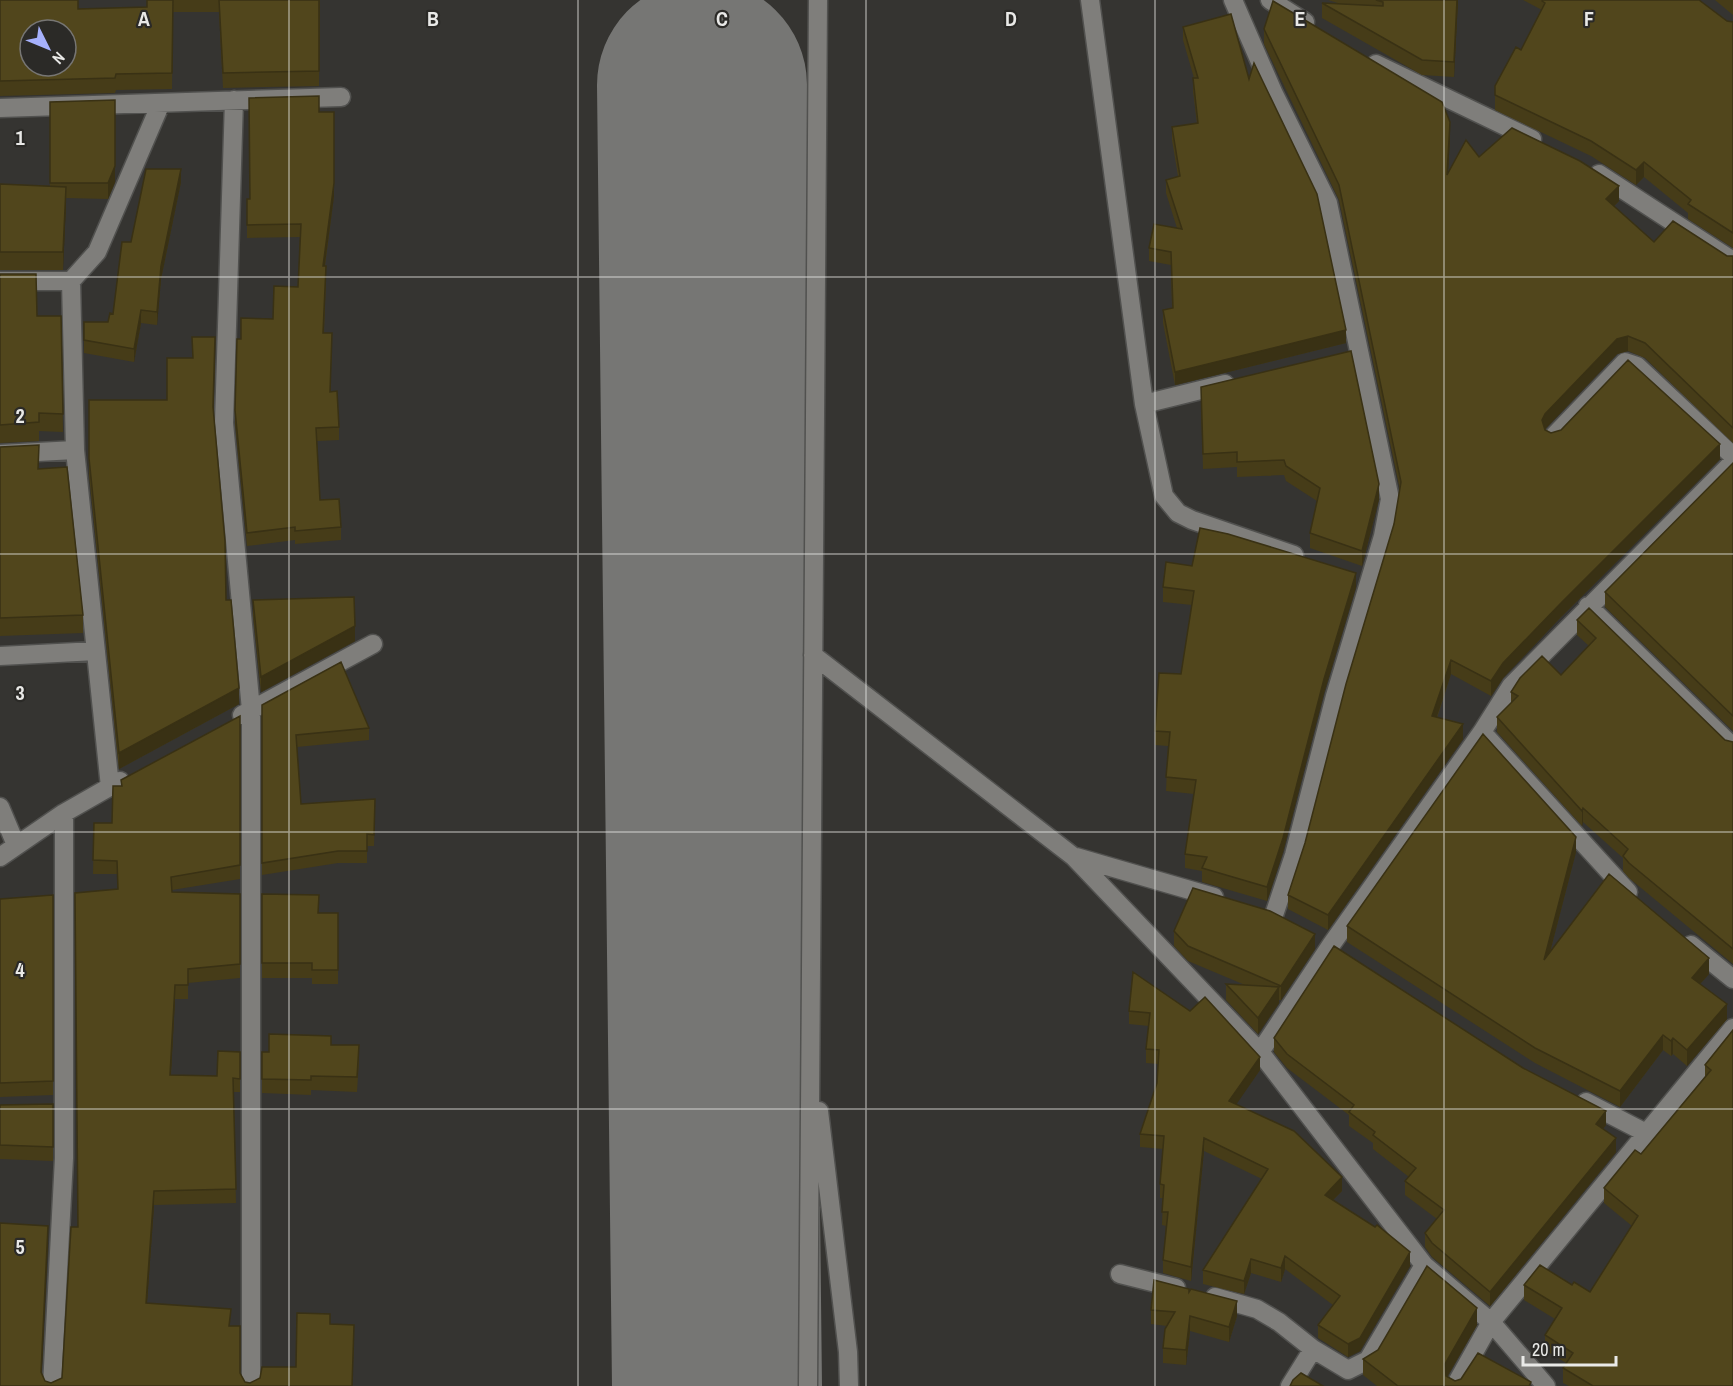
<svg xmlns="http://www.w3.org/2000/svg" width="1733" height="1386" viewBox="0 0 1733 1386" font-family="'Archivo Narrow',sans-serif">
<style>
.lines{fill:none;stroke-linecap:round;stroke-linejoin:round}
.runway{stroke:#767674;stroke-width:210}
.minor-casing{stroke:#51514f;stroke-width:21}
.minor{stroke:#7f7e7b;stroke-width:18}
.wall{fill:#463c18}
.shaded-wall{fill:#393114}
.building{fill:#51461c;stroke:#393114;stroke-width:1.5;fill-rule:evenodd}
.grid{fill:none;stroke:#e9e9e7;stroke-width:1.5;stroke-opacity:0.55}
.grid-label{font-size:20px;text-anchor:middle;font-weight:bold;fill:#e9e9e7;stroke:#2b2a27;stroke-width:4.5;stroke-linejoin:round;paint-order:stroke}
</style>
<rect width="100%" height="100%" fill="#353431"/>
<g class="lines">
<path class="runway" d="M702 85 717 1386"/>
<defs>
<path id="minor" d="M1090 0 1144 404 1164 496 1178 513 1192 520 1294 555
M1233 0 1274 94 1328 203 1390 499 1383 536 1335 696 1294 855 1274 915
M1270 0 1305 22
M1376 64 1532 139
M234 100 224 423 251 710V1386
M0 108 341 97
M1599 174 1733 261
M0 281H71
M1144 404 1225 384
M1553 437 1625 362 1637 366 1733 456
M0 454 75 450
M1588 606 1733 747
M813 655 1074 857 1260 1052 1424 1265 1491 1322 1546 1386
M0 656 96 651
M242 715 373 644
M1482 732 1628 892
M110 787 75 450 71 281 97 252 161 103
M0 807 16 845
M0 857 64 813 120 781
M1076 857 1214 897
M1691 945 1733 979
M1260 1052 1331 945 1482 732 1511 686 1733 462
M1586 1102 1648 1134
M819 1111 848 1352 849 1386
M1120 1274 1176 1288
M1215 1297 1257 1309 1279 1322 1313 1349 1348 1370 1368 1360 1424 1265
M52 1386 64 1158V813
M808 1386 818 0
M1290 1386 1313 1349
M1455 1386 1491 1322 1733 1028"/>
</defs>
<use href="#minor" class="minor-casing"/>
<use href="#minor" class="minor"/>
</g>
<path class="wall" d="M0 0 78 9 147 7V0H320L319 86 223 88 219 12H173L172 89 116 90 115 93 0 96Z
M1328 0H1458L1454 77 1422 75 1322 18V3L1341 4Z
M1523 0H1699L1727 21 1733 22V248L1688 219V213L1644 177 1636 185 1591 156 1495 110V86L1521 50 1542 10Z
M1715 0H1733V15Z
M1183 27 1249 79 1346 343 1175 385 1163 323V310L1172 308 1171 265 1149 261V248L1177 228 1166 193V180L1178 176 1172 140V127L1197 124 1193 91V78H1194L1183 40Z
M1264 29 1450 137 1448 173 1479 157 1619 201 1614 206 1654 242 1727 256H1733V443L1645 358 1628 351 1617 354 1545 429 1551 433 1720 459 1560 618 1503 678 1491 696 1451 674 1437 718 1463 739 1328 930 1288 909V895L1305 843 1394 524 1400 490 1339 200 1264 44Z
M50 102 115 182 108 199 66 198 63 270H0V184L50 186Z
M319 112 334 196 325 266 326 279 324 333 332 346 330 392 339 427V440L317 441 320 500 341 527V540L295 544V540L247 546 235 423V410L241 339 273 319 298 287 300 237 247 238V199H250Z
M181 182 161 279 157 325 141 323 134 362 84 353V322H108L113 314 131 242Z
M0 274 37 316H61L63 432 39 431V441L0 443Z
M215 353 213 411 226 600 239 704 119 769 89 475V400H167L192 358Z
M1201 402 1379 499 1362 566 1310 548V533L1317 501 1286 481 1284 475 1237 477V467L1203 469Z
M0 447 39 469 83 615V633L0 636Z
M1733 463V731L1605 607V592Z
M1163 587H1356L1324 693 1283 852 1267 901 1202 882V871L1185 868V854L1194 794 1166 791 1168 746 1155 745V731L1181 674 1192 605 1163 602Z
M253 600 355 641 261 692 253 615Z
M1577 620 1725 740 1733 742V964L1629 878 1623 871V858L1583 822 1582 826 1497 732V717L1511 704V692L1561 675 1589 646 1577 635Z
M262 705 369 728V740L297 747 301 804 375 811 374 846H367V863H338L262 875Z
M240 716V879L172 890V892L240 894V978L188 983V999H175L171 1075 217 1076 240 1052V1092H233L236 1203 154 1205 147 1303 230 1326 240 1373 245 1382 250 1383 296 1367 330 1324 354 1339 352 1386H0L48 1239 41 1374 45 1381 51 1383 62 1378 78 1227 118 889 117 874H93L94 823H112L121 786V780Z
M1576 852 1550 952 1709 974 1700 984 1727 1019 1687 1066 1673 1054 1671 1056 1663 1050 1620 1107 1535 1063 1347 942V926Z
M262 894 319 913H338V984H312V978H262Z
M53 895V1095L0 1097V899Z
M1174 931 1315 949 1281 1000H1279V1003L1258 1034 1226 1000V984L1245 985 1188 961 1174 946Z
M1133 972 1260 1070 1236 1104 1342 1191 1333 1200 1410 1266 1360 1351 1348 1357 1318 1338V1325L1333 1305 1285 1269 1281 1282 1251 1273 1244 1294 1203 1284V1270L1262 1179 1204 1151 1191 1281 1163 1273V1260L1166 1226 1162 1225 1163 1198H1160V1184L1163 1149 1140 1147V1134L1157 1083 1158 1064 1146 1063V1049L1149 1026 1129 1024V1011Z
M1733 1030V1386H1569L1563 1383V1368L1566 1363 1545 1350V1335L1555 1319 1524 1300V1285H1572L1590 1292 1632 1226 1604 1203V1188L1641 1154 1705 1078V1065Z
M1274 1038 1606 1125 1603 1129 1616 1152 1490 1306 1432 1257 1425 1247V1233L1437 1219 1405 1195V1181L1409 1177 1373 1149V1143L1349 1126V1115L1287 1068 1274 1052Z
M331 1045 359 1060 357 1092 311 1090V1095L262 1093V1052H269Z
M53 1104V1161L0 1159V1105Z
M1189 1291 1237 1316 1229 1342 1190 1331 1186 1365 1163 1363V1348L1167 1326 1151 1324V1310Z
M1477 1325 1447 1377 1455 1381 1531 1386H1377L1363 1375V1359Z"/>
<path class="shaded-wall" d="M1457 0H1458L1454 77V62Z
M115 100V182L108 199V183Z
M334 112V196L323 279V266Z
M1450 122V137L1447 190V175Z
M1644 162V177L1636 185V170Z
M181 169V182L161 279 157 325V312L161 266Z
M1619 186V201L1606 214V199Z
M66 187V205L63 270V252Z
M141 310V323L134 362V349Z
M1346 330V343L1175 385V372Z
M1628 336V351L1617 354 1545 429 1542 420 1545 414 1617 339Z
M1720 444V459L1560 618 1503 678 1491 696V681L1503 663 1560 604Z
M1379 484V499L1362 566V551Z
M1356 573V587L1324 693 1283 852 1267 901V887L1324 679Z
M355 626V641L261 692V677Z
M1451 660V674L1432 731V716Z
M239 688V704L119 769V753Z
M1463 724V739L1328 930V915Z
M1583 808V822L1582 826V811Z
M1576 837V852L1544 975V960Z
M1315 934V949L1281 1000V986Z
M1709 958V974L1692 993V978Z
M175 985V999L170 1088V1075Z
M1279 987V1003L1258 1034V1018Z
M1727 1004V1019L1687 1066V1050Z
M1663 1035V1050L1620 1107V1091Z
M1673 1038V1054L1671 1056V1041Z
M1260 1057V1070L1229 1115V1101Z
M1606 1111V1125L1596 1138V1124Z
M1204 1138V1151L1191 1281V1267Z
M1616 1138V1152L1490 1306V1292Z
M1342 1177V1191L1325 1208V1195Z
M154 1191V1205L146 1317V1303Z
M48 1226V1239L41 1386V1372Z
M1410 1252V1266L1360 1351 1348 1357V1344Z
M1285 1256V1269L1281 1282V1268Z
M1251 1259V1273L1244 1294V1281Z
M1237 1301V1316L1229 1342V1327Z
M1477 1308V1325L1445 1380V1364Z
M1190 1316V1331L1186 1365V1350Z"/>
<path class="building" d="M0 0H78V9L147 7V0H173L172 73 116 74 115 78 0 81ZM30 30H66V66H30Z
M219 0H319V71L223 73Z
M1376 0H1457L1454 62 1422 60 1322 3 1383 6V2Z
M1543 0H1699L1727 21 1733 22V233L1688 204 1691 200 1644 162 1636 170 1591 141 1495 95V86L1516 47 1521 50 1545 3 1542 1Z
M1273 1 1442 102 1450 122 1447 175 1466 140 1479 157 1512 128 1580 161 1619 186 1606 199 1654 242 1673 221 1727 256H1733V428L1645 343 1628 336 1617 339 1545 414 1542 420 1545 430 1551 433 1561 430 1628 360 1720 444 1560 604 1503 663 1491 681 1451 660 1432 716 1463 724 1328 915 1288 895 1305 843 1346 684 1394 524 1401 482 1339 185 1264 29Z
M1231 14 1249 79 1254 63 1317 194 1346 330 1175 372 1163 310 1173 308 1171 252 1149 248 1154 224 1182 229 1166 180 1180 176 1172 127 1198 123 1193 78H1198L1183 27Z
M319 96V112H334V183L323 266H326L323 333H332L330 392 337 391 339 427 316 428 320 500 339 499 341 527 295 531V527L247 533 235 410 237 339H241V318L273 319 274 286 298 287 301 224 247 225V199H250L249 98Z
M115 100V166L108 183H50V102Z
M146 169H181L161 266 157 312 141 310 134 349 84 340V322H108L110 313 113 314 122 242H131Z
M0 184 66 187 63 252H0Z
M0 274H36L37 316H61L63 414 39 413V422L0 425Z
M192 337H215L213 407 225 541 226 600H231L239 688 119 753 89 458V400H167V358H193Z
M1351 351 1379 484 1362 551 1310 533 1320 488 1286 466 1284 460 1237 462V452L1203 454 1201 387Z
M39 445 38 469 67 467 83 615 0 618V447Z
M1733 463V716L1605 592Z
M1200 528 1228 534 1356 573 1324 679 1283 838 1267 887 1202 868 1207 857 1185 854 1196 780 1166 777 1170 732 1155 731 1159 673 1181 674 1194 591 1163 587 1166 562 1192 566Z
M354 597 355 626 261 677 253 600Z
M1589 608 1725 740 1733 742V949L1629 863 1623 856 1628 849 1583 808 1582 811 1497 717 1518 696 1511 692 1520 678 1542 656 1561 675 1596 638 1577 620Z
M341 662 369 728 296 735 301 804 375 799 374 835 367 834V851H338L262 863V705Z
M240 716V865L171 877 172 892 240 894V964L188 969V985H175L170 1075 217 1076 218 1051 240 1052V1079L233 1078 236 1189 154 1191 146 1303 231 1309 229 1326H240V1373L245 1382 250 1383 260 1378 262 1367H296L297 1313 330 1314V1324L354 1325 352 1386H0V1223L48 1226 41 1372 45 1381 51 1383 62 1378 71 1227H78L75 893 118 889 117 861 93 860 94 823H112L113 786H122L121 780Z
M1483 734 1576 837 1544 960 1609 874 1709 958 1692 978 1727 1004 1687 1050 1673 1038 1671 1041 1663 1035 1620 1091 1535 1048 1347 926Z
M1193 888 1270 911 1315 934 1281 986 1188 946 1174 931Z
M262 894 319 895 318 913H338V970H312V963H262Z
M53 895V1081L0 1083V899Z
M1334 946 1523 1068 1606 1111 1596 1124 1616 1138 1490 1292 1432 1243 1425 1233 1444 1210 1405 1181 1416 1168 1373 1135 1375 1132 1349 1112 1354 1105 1287 1054 1274 1038Z
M1133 972 1190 1011 1205 997 1260 1057 1229 1101 1294 1131 1342 1177 1325 1195 1375 1227 1377 1225 1410 1252 1360 1338 1348 1344 1318 1325 1340 1296 1285 1256 1281 1268 1251 1259 1244 1281 1203 1270 1268 1169 1204 1138 1191 1267 1163 1260 1168 1212H1162L1164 1185 1160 1184 1164 1136 1140 1134 1157 1083 1159 1050 1146 1049 1150 1013 1129 1011Z
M1226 984 1279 987 1258 1018Z
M1733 1030V1386H1593L1563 1368 1573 1353 1545 1335 1562 1308 1524 1285 1540 1265 1572 1285 1574 1282 1590 1292 1638 1216 1604 1188 1635 1150 1641 1154 1711 1070 1705 1065Z
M269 1034 331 1036V1045H359L357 1077 311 1076V1080L262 1079V1052H269Z
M53 1104V1147L0 1145V1105Z
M1427 1266 1477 1308 1445 1364 1446 1376 1455 1381 1461 1379 1478 1353 1531 1382 1529 1386H1398L1363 1359 1378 1350Z
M1154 1280 1189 1289V1292L1191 1289 1237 1301 1229 1327 1190 1316 1186 1350 1163 1348 1165 1329 1175 1312 1151 1310Z
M1301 1373 1323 1386H1290L1293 1380Z"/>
<path class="grid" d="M289 0V1386M578 0V1386M866 0V1386M1155 0V1386M1444 0V1386M0 277H1733M0 554H1733M0 832H1733M0 1109H1733"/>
<g class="grid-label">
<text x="144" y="26">A</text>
<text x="433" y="26">B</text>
<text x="722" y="26">C</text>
<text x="1011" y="26">D</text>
<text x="1300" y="26">E</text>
<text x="1589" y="26">F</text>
<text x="20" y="145">1</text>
<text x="20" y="423">2</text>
<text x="20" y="700">3</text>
<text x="20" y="977">4</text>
<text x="20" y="1254">5</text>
</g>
<g transform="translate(48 48) rotate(133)"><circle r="28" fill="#2b2a27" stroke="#777674" stroke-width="1.5"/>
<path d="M0-4.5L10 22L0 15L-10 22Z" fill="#a6b1fc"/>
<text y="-9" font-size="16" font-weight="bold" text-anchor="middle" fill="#e9e9e7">N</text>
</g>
<path d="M1523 1356v9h93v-9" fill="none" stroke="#e9e9e7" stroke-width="3"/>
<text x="1532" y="1356" font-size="18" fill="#e9e9e7" stroke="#2b2a27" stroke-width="4.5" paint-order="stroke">20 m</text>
</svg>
